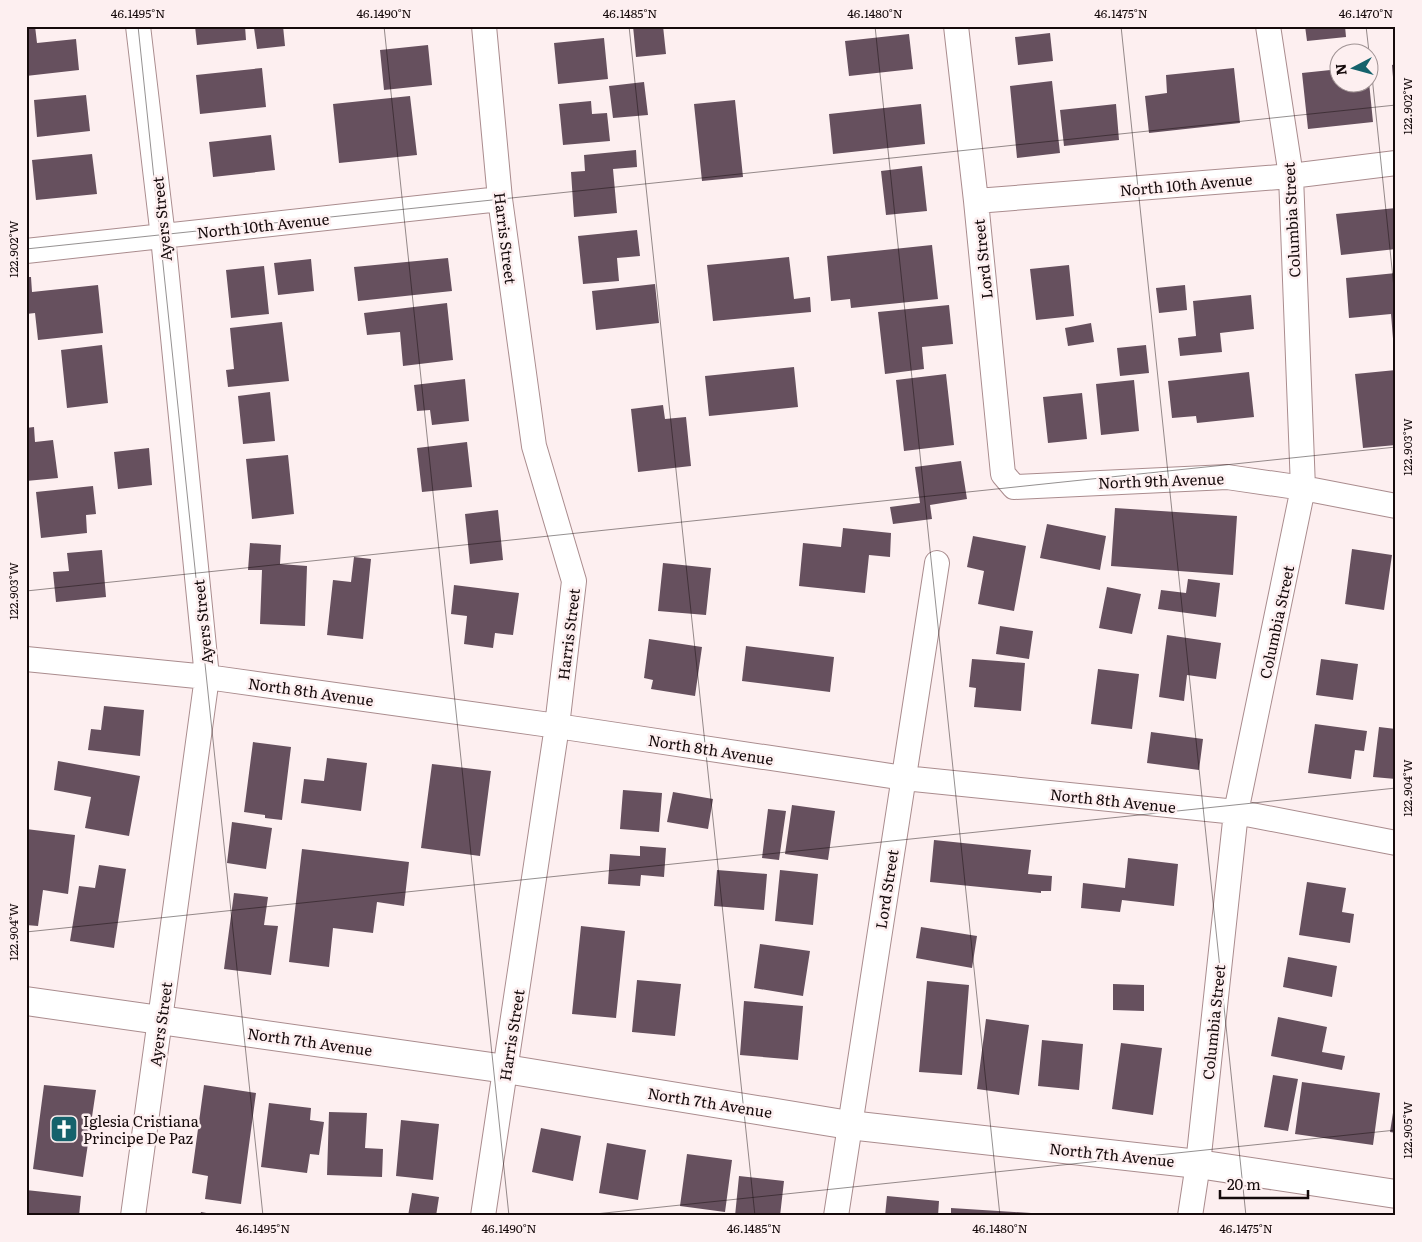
<svg xmlns="http://www.w3.org/2000/svg" width="1422" height="1242" viewBox="0 0 1422 1242" font-family="Literata,serif">
<style>
.building{fill:#66505e}
.lines{fill:none;stroke-linecap:round;stroke-linejoin:round}
.minor-casing{stroke:#aa8c8e;stroke-width:26}
.tertiary-casing{stroke:#aa8c8e;stroke-width:30}
.minor{stroke:#fff;stroke-width:24}
.tertiary{stroke:#fff;stroke-width:28}
.ticks{fill:none;stroke:#150a0b;stroke-width:1;stroke-opacity:0.45}
.labels{text-anchor:middle;dominant-baseline:central;stroke-width:5;stroke-linejoin:round;paint-order:stroke}
.street-label{font-size:15px;fill:#150a0b;stroke:#fdeff0}
.poi-label{font-size:15px;fill:#150a0b;stroke:#fdeff0;text-anchor:start}
.neatline{fill:none;stroke:#150a0b;stroke-width:2}
.ticks-label{font-size:12px;text-anchor:middle;fill:#150a0b}
</style>
<rect width="100%" height="100%" fill="#fdeff0"/>
<path class="building" d="M26 26H35L37 43 76 39 79 70 26 76Z
M195 26H245L246 40 197 45Z
M268 26H283L285 46 257 49 254 28Z
M633 26H663L666 54 636 57Z
M1305 26H1345L1346 37 1307 41Z
M1050 33 1053 61 1018 65 1015 37Z
M909 34 913 69 849 76 845 41Z
M604 38 608 79 558 84 554 43Z
M428 45 432 85 384 90 380 50Z
M1396 64V89H1394L1392 65Z
M262 68 266 107 200 114 196 75Z
M1234 68 1240 123 1149 133 1145 96 1167 93 1166 75Z
M1340 69V82H1369L1373 122 1308 129 1302 73Z
M1052 81 1060 153 1017 158 1010 86Z
M644 82 648 115 613 118 609 86Z
M86 95 90 131 37 137 34 100Z
M410 96 417 155 339 163 333 104Z
M735 100 743 177 702 181 694 104Z
M591 101 592 114 607 113 610 141 563 145 559 104Z
M921 104 925 144 833 154 829 114Z
M1116 104 1119 140 1064 146 1060 110Z
M271 135 275 170 213 177 209 142Z
M636 150 637 167 613 169 617 213 574 217 571 172 585 171 584 155Z
M92 154 97 194 36 200 32 160Z
M922 166 927 211 886 215 881 171Z
M26 173H28L29 191H26Z
M1396 208V249L1341 255 1336 214Z
M637 230 640 256 617 258 619 281 583 284 578 236Z
M932 245 938 299 851 308 850 299 831 301 827 256Z
M789 257 794 299 810 297 811 312 713 321 707 265Z
M448 258 452 291 358 301 354 267Z
M311 259 314 291 278 295 274 263Z
M1069 265 1074 316 1036 320 1030 269Z
M264 266 269 314 231 318 226 270Z
M1396 273V351H1394L1391 314 1349 318 1346 278Z
M26 277H31L32 292 98 285 103 333 38 340 35 313 26 314Z
M655 284 659 323 596 330 592 291Z
M1185 285 1187 310 1159 313 1156 288Z
M1251 295 1254 329 1220 333 1222 352 1180 356 1178 338 1196 336 1193 301Z
M447 303 453 360 403 366 400 332 367 335 364 313Z
M949 305 953 344 922 347 924 369 885 374 878 312Z
M282 322 289 381 228 387 226 370 234 369 230 328Z
M1091 323 1094 342 1068 346 1065 328Z
M102 345 108 403 67 408 61 350Z
M1146 345 1149 373 1120 376 1117 348Z
M794 367 798 407 709 416 705 376Z
M1396 370V445L1363 448 1355 374Z
M1249 372 1254 417 1197 423 1196 416 1172 418 1168 381Z
M946 374 954 445 904 451 896 380Z
M465 379 469 421 432 425 430 410 417 411 414 385Z
M1134 380 1139 431 1101 435 1096 384Z
M270 392 275 441 243 444 238 396Z
M1082 393 1087 439 1048 443 1043 397Z
M663 405 665 419 686 417 691 466 638 472 631 409Z
M34 427 35 442 53 440 58 478 26 481V428Z
M467 442 472 487 422 492 417 448Z
M149 448 152 485 118 489 114 452Z
M288 455 294 514 252 519 246 459Z
M961 461 967 499 930 505 932 519 893 524 890 507 920 503 915 467Z
M93 486 96 514 86 515 87 533 41 538 36 492Z
M1115 508 1237 516 1233 575 1111 566Z
M498 510 503 560 470 564 465 514Z
M1047 524 1106 536 1100 570 1040 558Z
M843 528 891 533 890 557 869 555 865 593 799 586 803 543 841 547Z
M973 536 1026 546 1014 611 978 604 984 571 967 567Z
M250 543 281 545 280 564 307 566 305 626 260 624 262 570H248Z
M1352 549 1392 555 1384 610 1345 604Z
M102 550 106 597 56 602 53 572 69 571 67 553Z
M354 557 371 559 363 639 327 635 333 580 351 582Z
M663 563 711 568 706 615 658 611Z
M1188 579 1220 583 1216 617 1158 609 1161 590 1186 593Z
M454 585 519 593 513 635 495 633 493 648 464 644 467 616 451 614Z
M1107 587 1141 594 1132 634 1099 628Z
M1000 626 1033 631 1029 659 996 654Z
M1167 635 1221 643 1216 679 1187 675 1184 701 1159 697Z
M649 639 702 647 695 696 651 689 653 680 644 678Z
M746 646 834 657 830 692 742 681Z
M972 659 1025 663 1021 711 974 707 976 688 969 687Z
M1321 659 1358 664 1353 700 1316 695Z
M1098 669 1139 674 1132 729 1091 724Z
M104 706 144 710 140 756 88 750 91 729 101 730Z
M1315 724 1367 731 1364 751 1355 750 1351 779 1308 773Z
M1379 727 1396 729V779L1373 777Z
M1151 732 1203 739 1199 770 1147 763Z
M253 742 291 747 282 820 265 818V815L244 812Z
M327 758 367 763 361 811 301 803 304 779 324 781Z
M58 761 140 776 129 836 85 828 91 797 54 790Z
M432 764 491 771 480 856 421 848Z
M623 790 662 793 659 832 620 829Z
M673 792 713 799 708 829 667 822Z
M792 805 835 811 828 860 785 854Z
M768 809 786 811 779 860 762 858Z
M232 822 272 828 266 869 227 863Z
M26 829 75 835 68 894 43 890 38 926 26 925Z
M934 840 1031 850 1028 874 1052 876 1051 891H1041V893L930 882Z
M640 846 666 848 664 877 641 875 640 886 608 884 610 854 640 856Z
M302 849 409 862 404 906 377 902 373 933 333 928 329 967 289 962Z
M1128 858 1178 864 1174 906 1122 900 1120 912 1081 908 1083 883 1125 888Z
M99 865 126 869 114 948 70 941 79 886 95 888Z
M717 870 767 874 764 910 714 906Z
M780 870 818 874 813 925 775 921Z
M1307 882 1346 888 1342 912 1354 914 1350 943 1299 935Z
M234 893 268 897 264 925 278 926 271 975 224 969Z
M581 926 625 931 616 1018 572 1014Z
M921 927 977 936 972 968 916 958Z
M760 944 810 951 803 996 754 988Z
M1288 957 1337 966 1332 997 1283 987Z
M637 980 681 984 675 1036 632 1032Z
M927 981 969 985 962 1075 919 1072Z
M1113 984 1144 985V1011L1113 1010Z
M744 1001 803 1006 798 1060 740 1055Z
M1278 1017 1327 1027 1322 1052 1345 1056 1342 1070 1271 1056Z
M986 1019 1029 1025 1019 1095 977 1089Z
M1042 1040 1083 1044 1079 1090 1038 1086Z
M1121 1043 1162 1048 1153 1115 1112 1109Z
M1273 1075 1298 1079 1288 1131 1264 1127Z
M1302 1082 1380 1093 1373 1145 1295 1134Z
M44 1085 96 1090 83 1177 33 1169Z
M204 1085 256 1093 241 1204 205 1199 208 1176 192 1173Z
M1395 1100H1396V1133L1390 1132Z
M269 1103 311 1108 310 1120 324 1122 319 1155 310 1154 307 1173 261 1167Z
M329 1112 367 1113 365 1148 383 1149 382 1177 327 1175Z
M401 1120 439 1124 433 1180 396 1176Z
M541 1128 581 1136 573 1181 532 1172Z
M607 1143 646 1150 638 1200 599 1193Z
M687 1154 732 1160 725 1212 680 1206Z
M739 1176 784 1181 780 1216H735Z
M26 1190 81 1196 79 1216H26Z
M412 1193 439 1197 436 1216H408Z
M887 1196 939 1201 938 1216H885Z
M951 1208 1031 1213V1216H951Z
M201 1212 217 1215V1216H200Z"/>
<g class="lines">
<defs>
<path id="minor" d="M956 26 976 201 1003 474 1014 487 1227 477 1303 488 1396 506
M976 201 1291 176 1396 163
M26 251 500 199
M26 659 207 677 557 726 904 778 1236 812 1396 843
M133 1216 207 677 163 237 138 26
M483 1216 557 726 574 581 534 446 500 199 484 26
M836 1216 937 563
M1190 1216 1198 1164 1236 812 1303 488 1291 176 1268 26"/>
<path id="tertiary" d="M26 1001 506 1069 849 1125 1198 1164 1396 1194"/>
</defs>
<use href="#minor" class="minor-casing"/>
<use href="#tertiary" class="tertiary-casing"/>
<use href="#minor" class="minor"/>
<use href="#tertiary" class="tertiary"/>
</g>
<path class="ticks" d="M138 26 263 1216M384 26 509 1216M629 26 755 1216M875 26 1000 1216M1121 26 1246 1216M1366 26 1369 52M1370 57 1396 307M26 249 1396 105M26 591 1396 447M26 932 1396 788M576 1216 1396 1130"/>
<defs>
<symbol id="church-square" viewBox="-11 -11 22 22"><rect x="-9" y="-9" width="18" height="18" rx="4" fill="#15626c" stroke="#fdeff0"/><path d="M-1.2-6h2.4v3.5h3.3v2.4h-3.3V6h-2.4V-.1h-3.3v-2.4h3.3Z" fill="#fff"/></symbol>
</defs>
<g fill-rule="evenodd">
<use href="#church-square" x="48" y="1113" width="32" height="32"/>
</g>
<g class="labels">
<g class="street-label">
<text transform="translate(1186 184) rotate(-5)">North 10th Avenue</text>
<text transform="translate(161 219) rotate(-96)">Ayers Street</text>
<text transform="translate(1291 220) rotate(-93)">Columbia Street</text>
<text transform="translate(263 225) rotate(-6)">North 10th Avenue</text>
<text transform="translate(506 238) rotate(83)">Harris Street</text>
<text transform="translate(982 259) rotate(-96)">Lord Street</text>
<text transform="translate(1161 480) rotate(-2)">North 9th Avenue</text>
<text transform="translate(202 622) rotate(-96)">Ayers Street</text>
<text transform="translate(1276 622) rotate(-78)">Columbia Street</text>
<text transform="translate(568 634) rotate(-83)">Harris Street</text>
<text transform="translate(311 691) rotate(8)">North 8th Avenue</text>
<text transform="translate(711 749) rotate(9)">North 8th Avenue</text>
<text transform="translate(1113 800) rotate(6)">North 8th Avenue</text>
<text transform="translate(886 889) rotate(-81)">Lord Street</text>
<text transform="translate(1213 1022) rotate(-84)">Columbia Street</text>
<text transform="translate(160 1024) rotate(-82)">Ayers Street</text>
<text transform="translate(511 1035) rotate(-81)">Harris Street</text>
<text transform="translate(310 1041) rotate(8)">North 7th Avenue</text>
<text transform="translate(710 1102) rotate(9)">North 7th Avenue</text>
<text transform="translate(1112 1154) rotate(6)">North 7th Avenue</text>
</g>
<g class="poi-label">
<text x="83" y="1120">Iglesia Cristiana<tspan x="83" dy="17">Principe De Paz</tspan></text>
</g>
</g>
<rect width="1422" height="1242" fill="none" stroke="#fdeff0" stroke-width="55"/>
<g transform="translate(1354 68) rotate(264)"><circle r="24" fill="#fdeff0" stroke="#a09394"/>
<path d="M0-4L9 19L0 12L-9 19Z" fill="#15626c"/>
<text y="-8" font-size="14" font-weight="bold" text-anchor="middle" fill="#150a0b">N</text>
</g>
<path d="M1220 1190v8h88v-8" fill="none" stroke="#150a0b" stroke-width="2.5"/>
<text x="1227" y="1190" font-size="15" fill="#150a0b" stroke="#fdeff0" stroke-width="4" paint-order="stroke">20 m</text>
<rect x="28" y="28" width="1366" height="1186" class="neatline"/>
<g class="ticks-label">
<text x="138" y="18">46.1495°N</text>
<text x="384" y="18">46.1490°N</text>
<text x="630" y="18">46.1485°N</text>
<text x="875" y="18">46.1480°N</text>
<text x="1121" y="18">46.1475°N</text>
<text x="1366" y="18">46.1470°N</text>
<text transform="translate(1408 106) rotate(-90)" y="4">122.902°W</text>
<text transform="translate(14 249) rotate(-90)" y="4">122.902°W</text>
<text transform="translate(1408 447) rotate(-90)" y="4">122.903°W</text>
<text transform="translate(14 591) rotate(-90)" y="4">122.903°W</text>
<text transform="translate(1408 788) rotate(-90)" y="4">122.904°W</text>
<text transform="translate(14 932) rotate(-90)" y="4">122.904°W</text>
<text transform="translate(1408 1130) rotate(-90)" y="4">122.905°W</text>
<text x="263" y="1233">46.1495°N</text>
<text x="509" y="1233">46.1490°N</text>
<text x="754" y="1233">46.1485°N</text>
<text x="1000" y="1233">46.1480°N</text>
<text x="1246" y="1233">46.1475°N</text>
</g>
</svg>
